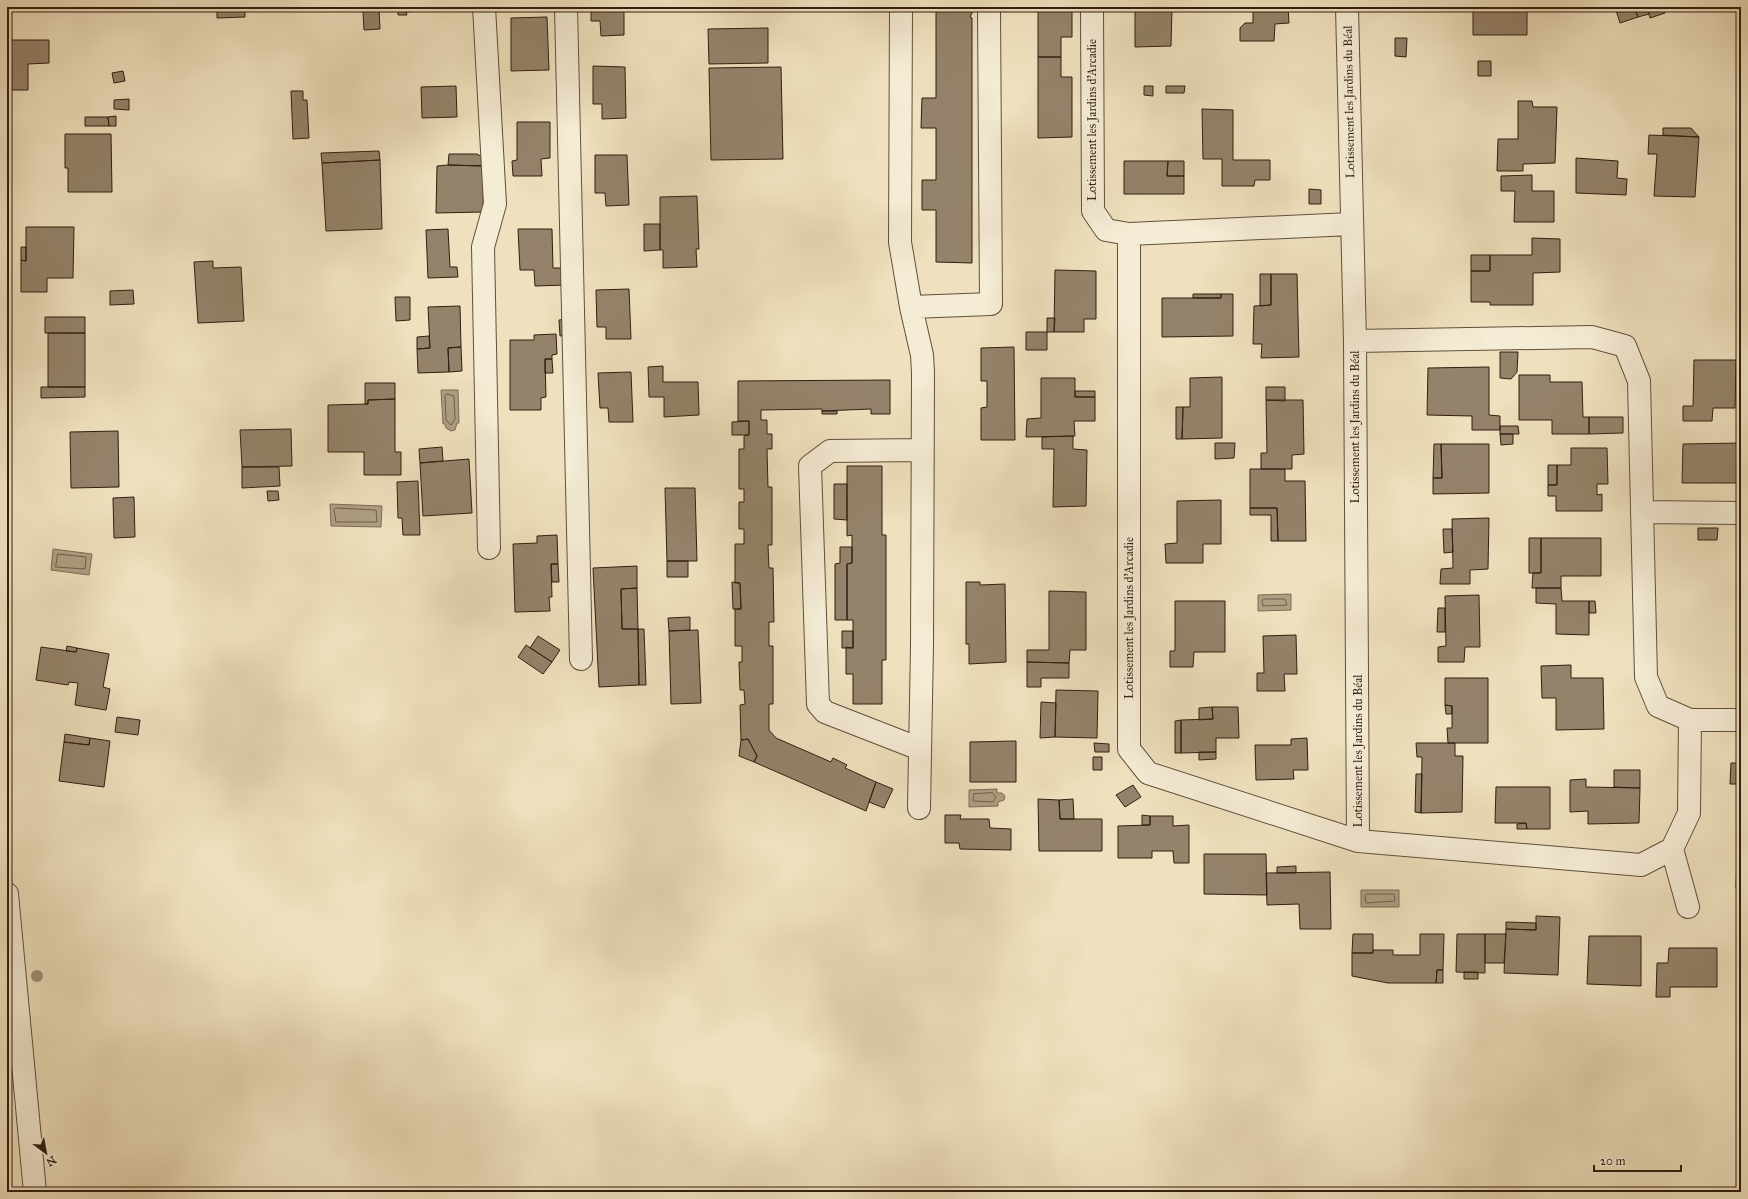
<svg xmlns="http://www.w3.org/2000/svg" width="1748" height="1199" viewBox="0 0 1748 1199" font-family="'IM FELL Great Primer',serif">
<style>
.water{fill:#ae9f83;stroke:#7c6b55}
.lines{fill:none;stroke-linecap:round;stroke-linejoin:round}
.shore{stroke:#705e4a;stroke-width:1}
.building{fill:#94836b;stroke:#311e11}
.minor-casing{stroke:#604f3c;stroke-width:24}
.minor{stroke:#f5ecd5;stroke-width:22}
.tree{fill:#a09176}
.labels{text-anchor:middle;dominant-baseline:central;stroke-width:4;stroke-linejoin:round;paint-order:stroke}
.street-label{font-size:12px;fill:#311e11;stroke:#f5ecd5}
</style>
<rect width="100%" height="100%" fill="#efe1be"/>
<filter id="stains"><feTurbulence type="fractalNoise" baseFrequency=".005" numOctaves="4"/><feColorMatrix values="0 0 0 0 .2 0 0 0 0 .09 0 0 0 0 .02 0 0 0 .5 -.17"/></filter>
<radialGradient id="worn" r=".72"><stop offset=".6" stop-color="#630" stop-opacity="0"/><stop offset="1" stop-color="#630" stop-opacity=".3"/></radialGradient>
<path class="water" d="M441 390H458L459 423H457L455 430 451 431 446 428 445 424H443Z
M330 504 382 506 381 527 331 526Z
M53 549 92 554 89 575 51 570Z
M1291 594V610L1258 611V595Z
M997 789V793H1002L1005 796 1004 800 998 802V806L969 807V790Z
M1361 890H1399V907H1361Z"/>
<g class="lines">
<path class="shore" d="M447 394 454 396 455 419 451 425 446 420 445 396Z
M337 508 376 510 377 522H336L334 510Z
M58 554 86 557 85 569 56 567Z
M1264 599H1285L1287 605 1263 606 1262 601Z
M993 793 996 797 993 802 973 801 974 794Z
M1367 894H1394L1395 901 1366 903 1365 896Z"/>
</g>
<path class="building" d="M217 7H245V17L217 18Z
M398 7H418V11L406 12 407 15H398Z
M591 7H624V35L601 36 600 21H591Z
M936 7H977H975L970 17 972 18V263L936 262V210H922V180H936V128H921L922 98H936Z
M1038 7H1072V37H1061V57H1038Z
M1135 7H1172L1171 46 1135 47Z
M1253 7H1288L1289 23 1275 24 1274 41H1240V28L1245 23H1253Z
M1473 7H1527V35H1473Z
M1615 7H1634L1638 17 1620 23Z
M1634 7H1647L1649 14 1638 17Z
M1647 7H1663L1665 13 1650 18Z
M379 10 380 29 364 30 363 11Z
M547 17 549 70 511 71V18Z
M768 28V63L709 64 708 29Z
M1395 38H1407L1406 57 1395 56Z
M7 40H49V63L28 64V90H7Z
M1038 57H1061V77H1072V137L1038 138Z
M1478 61H1491V76H1478Z
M593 66 625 67 626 118 602 119V104H593Z
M781 67 783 159 711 160 709 68Z
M123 71 125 81 114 83 112 73Z
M456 86 457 117 422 118 421 87Z
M1144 86H1153V96L1144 95Z
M1166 86H1185L1184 93H1166Z
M291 91H303V100H307L309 138 293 139Z
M129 99V110L114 109V100Z
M1518 101H1532L1533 107H1557L1555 163 1523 164V171H1497L1498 139H1518Z
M1202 109 1233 110V160H1270V180H1255L1254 186H1222V159H1203Z
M116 116V126H109L108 117Z
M85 117H108L109 126H85Z
M517 122H550V158L541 159 542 176H513L512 161 517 160Z
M1663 128H1691L1699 137 1663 135Z
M65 134H111L112 192H68V168H65Z
M1649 135 1699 137 1695 197 1654 196 1657 154H1648Z
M379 151 380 160 322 163 321 153Z
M449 154H477L484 158V166L448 165Z
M595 155H627L629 205 606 206 605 193H595Z
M1576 158 1618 161 1617 178 1627 179 1626 195 1576 193Z
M380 160 382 229 326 231 322 163Z
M1124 161H1168L1167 176H1184V194H1124Z
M1168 161H1184V176H1167Z
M448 165 484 166 483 212 436 213 437 166Z
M1532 175V191H1554V222H1514L1515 191H1501V176Z
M1309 189 1321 190V204H1309Z
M697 196 699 249H696L697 267 663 268V250H660V197Z
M644 224H660V250L644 251Z
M26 227H74L73 278H47V292H21V260L26 261Z
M448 229 450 267H457L458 277 428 278 426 230Z
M518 229H552L553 268H567V285L535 286 534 270H520Z
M1532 238 1560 239V272L1533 273V305H1490V302H1471V271H1490V255H1532Z
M21 247H26V261L21 260Z
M1471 255H1490V271H1471Z
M213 261V268L241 267 244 321 198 323 194 262Z
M1055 270 1096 271V319H1084V332H1054Z
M1260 274H1271V305L1260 306Z
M1271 274H1297L1299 357 1261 358 1262 344H1253L1254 306 1271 305Z
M629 289 631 339H606V327H597L596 290Z
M133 290 134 304 110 305V291Z
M1193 294H1221V298H1193Z
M1221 294H1233V336L1162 337V298H1221Z
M395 297H410V320L396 321Z
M460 306 461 347 448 348 449 372 418 373 417 349 430 348 428 307Z
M45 317H85V333H45Z
M1047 318H1055L1054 332H1047Z
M568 319V335L560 336 559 320Z
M1026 332H1047V350H1026Z
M48 333H85V387H48Z
M556 334 557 354 552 355V359H545L546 397 541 398V410H510V340H534V335Z
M429 336 430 348 417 349V337Z
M461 347 462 371 449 372 448 348Z
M1014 347 1015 440H981V408L987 407V381H981V348Z
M1500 352H1518L1517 372 1511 379 1500 378Z
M545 359H552L553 373H545Z
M1694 360H1736L1735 408H1713L1712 421H1683V406H1693Z
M663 366V382H698L699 415 664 417V397H649L648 367Z
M1489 367V415L1500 416V430H1472V416L1427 415 1428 368Z
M631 372 633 422H609L608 408H600L598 373Z
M1519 375H1550V382H1582L1583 417H1589V434H1552V420H1519Z
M1222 377V438L1182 439 1183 407H1190V378Z
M1041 378H1075V397H1095V421H1074L1075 436 1026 437 1027 419 1041 418Z
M890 380V414H871V409L822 411V409L761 410V420H767V434H772V449H767L768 487H772V545H768L769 568H773L774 622H769V646H773V704H769V730L776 738 831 762 833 758 847 765 845 768 876 782 866 811 754 762 757 756 748 739 741 740 740 705 745 704 744 690H740L739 662H742V646H735V609H741L740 583H735V544H744V529H739V502H744V489H739V449H744V436L749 435V421H738V381Z
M365 383H395V399L368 400V404H365Z
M41 387H85V397L41 398Z
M1266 387H1285V401L1266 400Z
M1075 391H1095V397H1075Z
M395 399V452H401V475H364V452H328V405L368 404V400Z
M1266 400H1303L1304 454 1292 455V469H1261V453H1267Z
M1176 407H1183L1182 439H1176Z
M822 411H837V414H822Z
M1589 417H1623V433L1589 434Z
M749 421V435H732V422Z
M1740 421 1741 483H1682L1683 444 1740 443Z
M1500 426H1518L1519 434H1500Z
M291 429 292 466 242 467 240 430Z
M118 431 119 487 71 488 70 432Z
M1500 434H1513V444L1501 445Z
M1073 436V449L1087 450 1086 506 1053 507 1054 449H1042V437Z
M1215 443H1235L1234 458 1215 459Z
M1434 444H1441L1442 478H1433Z
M1441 444H1489V493L1433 494V478H1442Z
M442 447 443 461 420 463 419 449Z
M1571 448H1607L1608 484H1597V495L1602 494V511H1556V496H1548V485H1557V465H1571Z
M469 459 472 513 423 516 420 463Z
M1548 465H1557V485H1548Z
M847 466H882V535H886V660H882V704H853V674H846V647L853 648V620H847V564L852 563V535L847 536Z
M242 467H279L280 486 242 488Z
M1250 469H1285V481H1305L1306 541H1278L1277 508H1250Z
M418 481 420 535H403L402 518H398L397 482Z
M834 484H847V520L834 519Z
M665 488H695L697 561H667Z
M267 491H278L279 500 268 501Z
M134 497 135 537 114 538 113 498Z
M1221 500V544H1203V563H1166L1165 544 1177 543V501Z
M1250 508H1277L1278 541H1271V515H1250Z
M1489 518 1488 569 1470 570V584H1440L1441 569 1453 568 1452 519Z
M1698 528H1718L1717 540H1698Z
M1443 529H1452L1453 552 1444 553Z
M557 535 558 564H551L552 597H549L550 611 515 612 513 544 537 543V536Z
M1529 538H1541V573H1529Z
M1541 538H1601V576H1561V588H1532L1533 573H1541Z
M840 547H852V563L847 564V620H835V564L840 563Z
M667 561H688V577H667Z
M551 564H558L559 582H552Z
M637 566V588L621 589 622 629H638L639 685 599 687 593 568Z
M732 582 740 583 741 609H733Z
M966 582H980V585L1005 584 1006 662 969 664V644H966Z
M637 588 638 629H622L621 589Z
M1536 588H1561L1562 601H1589V635L1556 634V604L1536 603Z
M1049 591 1086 592V650H1070L1069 663 1027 662V650H1049Z
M1479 595 1480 647H1465L1464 662H1438V647L1446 646 1445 596Z
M1175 601H1225V652H1194L1193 667H1170V651H1175Z
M1589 601H1595L1596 613H1589Z
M1438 608H1445V632H1437Z
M690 617V630L669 631 668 618Z
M638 629H644L646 685H639Z
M698 630 701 703 671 704 669 631Z
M842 631H853V648H842Z
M1296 635 1297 674H1284L1285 691H1257V673H1264L1263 636Z
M538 636 560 650 552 662 530 648Z
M526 645 552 662 543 674 518 657Z
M67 646 77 648 76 652 66 651Z
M41 647 76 652 77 648 109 654 103 687 110 689 106 710 75 705 78 683 69 682 68 685 36 680Z
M1027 662 1069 663V678H1041V687H1027Z
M1571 665V678H1603L1604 729 1556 730V698H1542L1541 666Z
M1445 678H1488V743H1448L1447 728H1452V706L1445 705Z
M1056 690 1098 691 1097 738 1055 737Z
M1041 702 1056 703 1055 737 1040 738Z
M1445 705 1452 706V714H1446Z
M1212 707 1213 719 1199 720V708Z
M1212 707H1238L1239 738H1216V752L1181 753V720L1213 719Z
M117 717 140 720 138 735 115 732Z
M1181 720V753H1175V721Z
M65 734 90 738 89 745 64 742Z
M90 738 110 741 104 787 59 781 64 742 89 745Z
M1307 738 1308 770H1293L1294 779 1256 780 1255 745H1291V739Z
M748 739 757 756 754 762 739 756 741 740Z
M1016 741V782H970V742Z
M1094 743 1109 744V752H1095Z
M1416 743H1455V756H1463L1462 812 1421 813 1422 757H1417Z
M1199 752H1216V759L1199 760Z
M1093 757H1102V770H1093Z
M1731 763H1739V784H1730Z
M1739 763H1741V803H1738Z
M1614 770H1640V788L1614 787Z
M1416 774H1422L1421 813 1415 812Z
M1586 779V787L1640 788 1639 823 1588 824V811L1570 812V780Z
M876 782 893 789 884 808 869 802Z
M1133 785 1141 797 1125 807 1116 795Z
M1496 787H1550V829H1527L1526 823H1495Z
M1038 799 1059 800 1060 819H1102V851H1039Z
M1073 799 1074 819H1060L1059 800Z
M945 815H961L960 819H989L990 828 1011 829V850L960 849 959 843H945Z
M1142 815 1150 816V825H1142Z
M1150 816H1173V826L1189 825V863H1174L1173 851H1152V858H1118V826L1150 825Z
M1526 823 1527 829H1517V824Z
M1204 854H1266L1267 895 1204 894Z
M1737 856H1741V888H1736Z
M1296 866V873H1277V867Z
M1330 872 1331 929H1300L1299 904 1267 905 1266 873Z
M1536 916 1560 917 1558 975 1504 973 1506 929 1536 930Z
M1506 922 1536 923V930L1506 929Z
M1353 934H1373V953H1352Z
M1420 934H1444L1443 970H1437L1436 983H1388L1352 976V953H1373V950H1393V955H1420Z
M1457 934H1485V973L1456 972Z
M1485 934H1506L1504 963H1485Z
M1589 936H1641V986L1587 984Z
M1669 948H1717V987H1670V997H1656L1657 963H1668Z
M1437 970H1443V983H1436Z
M1464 972H1478V979H1464Z"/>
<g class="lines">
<defs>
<path id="minor" d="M484 7 495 204 483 247 489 548
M566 7 581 659
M901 7 900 242 911 307 922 355 923 372 922 646 919 808
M1092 7 1093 211 1106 230 1129 234
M1347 7 1355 341 1358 841
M1351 224 1129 234V749L1148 773 1358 841 1641 865 1672 849 1689 813 1690 720
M911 307 991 304 989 10
M1355 341 1592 337 1625 346 1639 381 1646 677 1658 706 1690 720H1741
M1642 512 1741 513
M920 749 825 712 818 704 810 466 830 451 922 450
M1672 849 1688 907
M7 894 35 1192"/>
</defs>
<use href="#minor" class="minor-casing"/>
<use href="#minor" class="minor"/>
</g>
<circle class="tree" cx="37" cy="976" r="6"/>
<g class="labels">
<g class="street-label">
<text transform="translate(1349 102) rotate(-91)">Lotissement les Jardins du Béal</text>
<text transform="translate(1092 120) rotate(-90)">Lotissement les Jardins d'Arcadie</text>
<text transform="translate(1355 427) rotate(-90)">Lotissement les Jardins du Béal</text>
<text transform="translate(1129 618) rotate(-90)">Lotissement les Jardins d'Arcadie</text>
<text transform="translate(1358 751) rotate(-90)">Lotissement les Jardins du Béal</text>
</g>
</g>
<rect width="1748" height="1199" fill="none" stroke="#efe1be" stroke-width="24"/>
<rect x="8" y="8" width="1732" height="1183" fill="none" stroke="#311e11" stroke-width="2"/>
<rect x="12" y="12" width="1724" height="1175" fill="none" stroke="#311e11"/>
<g transform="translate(46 1153) rotate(148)" stroke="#f5ecd5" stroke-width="3" paint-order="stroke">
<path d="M0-3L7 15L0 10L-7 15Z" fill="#311e11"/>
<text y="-6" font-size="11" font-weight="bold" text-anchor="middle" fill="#311e11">N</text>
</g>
<path d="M1594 1165v6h87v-6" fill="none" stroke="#311e11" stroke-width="2"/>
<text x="1600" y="1165" font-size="12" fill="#311e11" stroke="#f5ecd5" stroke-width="3" paint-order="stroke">20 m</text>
<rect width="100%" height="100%" filter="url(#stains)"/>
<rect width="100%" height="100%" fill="url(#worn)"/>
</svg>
